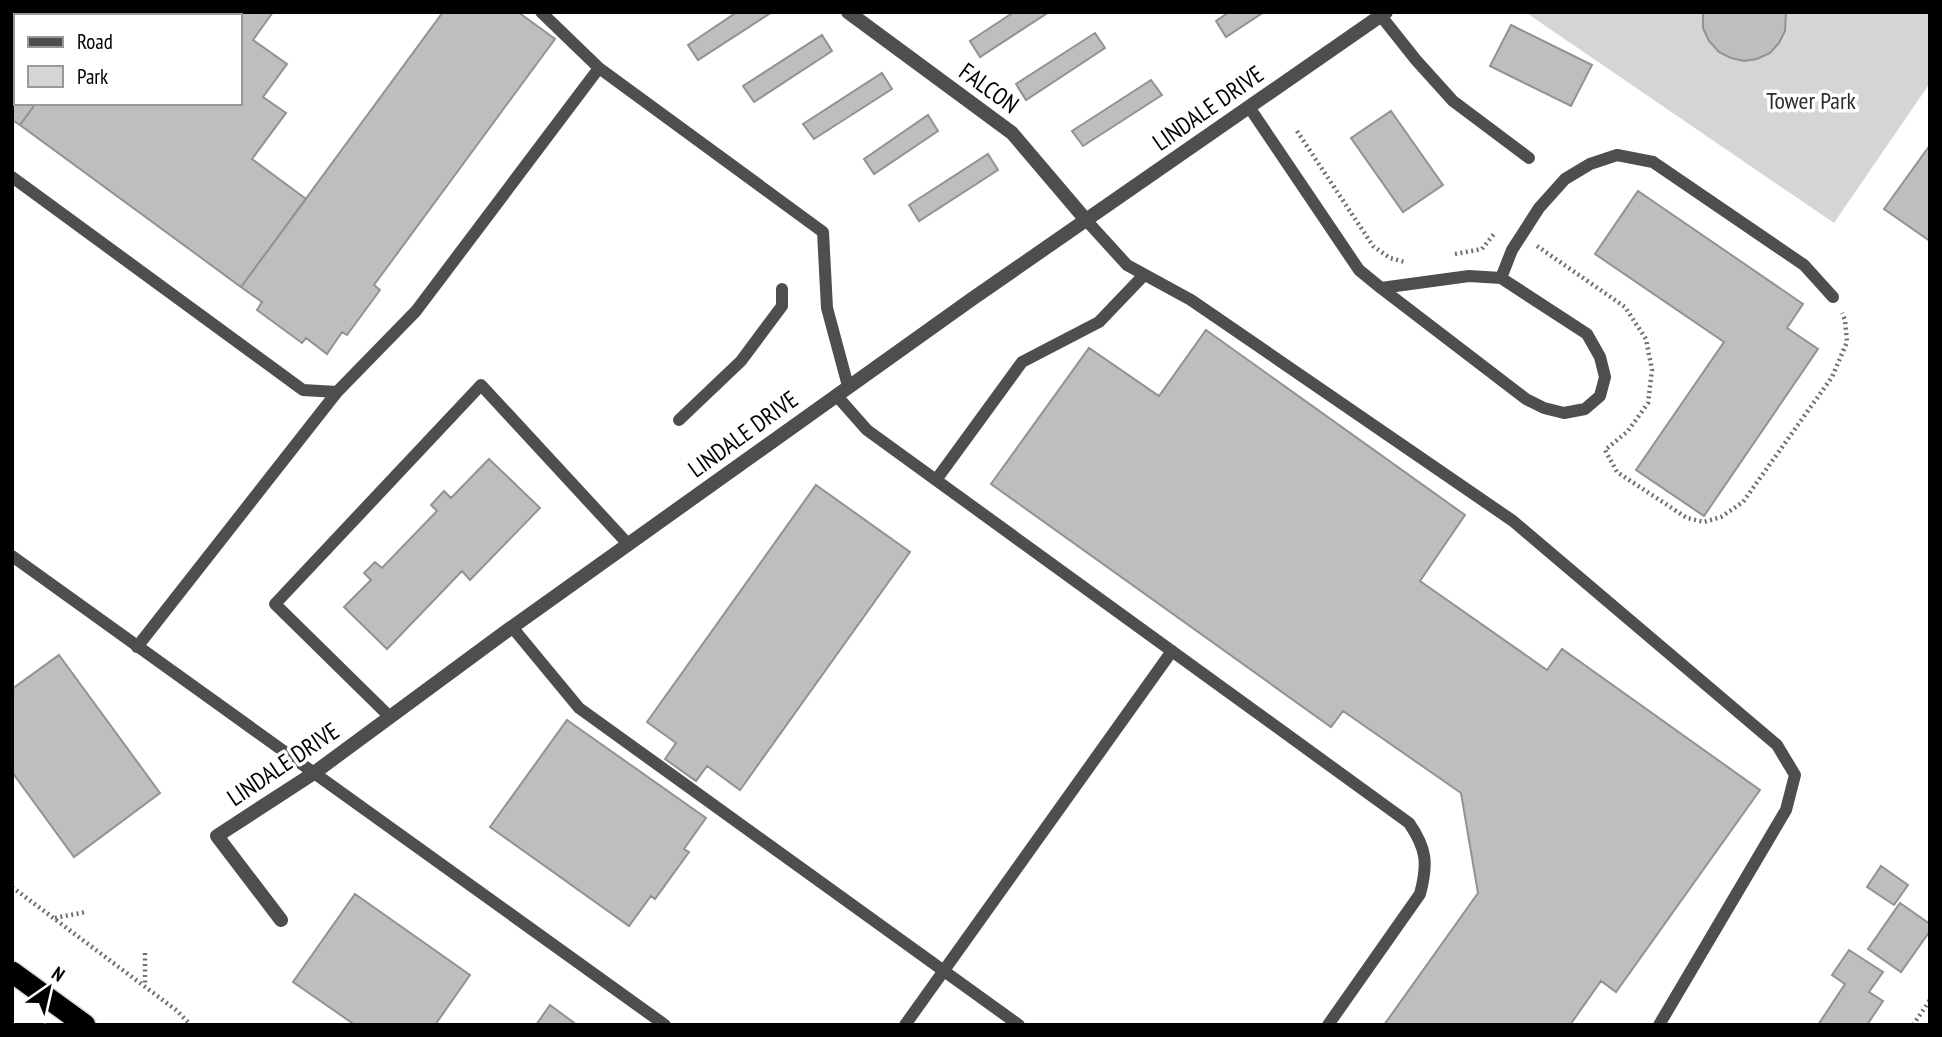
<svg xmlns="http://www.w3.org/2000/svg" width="1942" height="1037" viewBox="0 0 1942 1037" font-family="'PT Sans Narrow',sans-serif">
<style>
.green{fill:#d5d5d5}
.building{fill:#bebebe;stroke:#929292;stroke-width:2}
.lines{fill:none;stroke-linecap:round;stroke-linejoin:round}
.highway-casing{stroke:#dbdbdb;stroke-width:24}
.path{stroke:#707070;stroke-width:4.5;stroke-dasharray:2 3.5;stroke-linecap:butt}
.lane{stroke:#4e4e4e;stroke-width:12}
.street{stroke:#4e4e4e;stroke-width:14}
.highway{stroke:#000;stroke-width:21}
.labels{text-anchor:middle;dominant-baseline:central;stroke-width:7;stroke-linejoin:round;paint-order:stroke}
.street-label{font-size:24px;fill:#000;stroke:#fff}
.park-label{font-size:24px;fill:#2c2c2c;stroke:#fff}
</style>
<rect width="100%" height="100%" fill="#fff"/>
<path class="green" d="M1525 12H1930V83L1834 223Z"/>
<path class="building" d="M12 12H103L100 16H16V103H36L20 125 12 120Z
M103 12H273L253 40 287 64 263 97 286 113 252 159 306 199 241 287 20 125 36 103H240V16H100Z
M443 12H518L555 39 374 285 380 290 347 335 342 332 327 354 306 338 302 343 257 310 262 302 241 287Z
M737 12H772L698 60 688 45Z
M1014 12H1049L980 57 970 41Z
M1229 12H1264L1226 37 1216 21Z
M1786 12 1785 31 1779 43 1770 53 1757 59 1744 61 1731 58 1719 52 1709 41 1703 28V12Z
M1511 25 1592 65 1571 106 1490 66Z
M1095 33 1105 48 1026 100 1016 84Z
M822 35 832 51 754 102 743 86Z
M882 73 892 89 814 139 803 124Z
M1151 80 1162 95 1083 146 1072 131Z
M1391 111 1443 185 1403 212 1351 138Z
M928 115 938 131 874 174 864 159Z
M1930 145V241L1884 209Z
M988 154 998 170 919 221 909 205Z
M1638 191 1803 304 1787 328 1818 349 1704 516 1636 470 1724 342 1595 254Z
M1206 330 1465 515 1420 581 1547 670 1562 649 1760 790 1616 992 1601 981 1570 1025H1384L1478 893 1461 793 1343 711 1331 727 991 484 1089 348 1159 396Z
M489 459 540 508 470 580 462 571 387 649 344 607 371 580 364 573 375 562 382 568 437 511 431 505 444 491 451 498Z
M816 485 910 552 740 790 707 766 696 781 665 759 676 743 647 722Z
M59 655 160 793 74 857 12 772V689Z
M567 720 706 818 684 849 689 852 655 899 651 896 629 926 490 827Z
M1881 866 1908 885 1894 905 1867 887Z
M355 894 470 975 435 1025H355L293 982Z
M1900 903 1930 924V931L1901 972 1868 949Z
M1849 950 1883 972 1869 992 1883 1001 1867 1025H1818L1845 984 1832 975Z
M550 1005 577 1025H536Z"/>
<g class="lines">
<defs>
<path id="highway" d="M12 972 85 1025"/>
</defs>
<use href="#highway" class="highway-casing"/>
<path class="path" d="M1297 131 1373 246 1390 258 1405 262
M1537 246 1625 307 1646 339 1652 370 1648 403 1628 431 1605 450 1617 472 1687 518 1704 522 1721 517 1743 502 1832 377 1847 342 1845 320 1842 313
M1455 254 1482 249 1494 234
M12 887 176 1010 191 1025
M55 918 86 912
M145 953V985
M1913 1025 1930 1000"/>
<path class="lane" d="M541 12 599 68 823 232 827 308 848 386
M1381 16 1416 60 1453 101 1529 158
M1249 107 1359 270 1381 288 1526 399 1544 408 1564 413 1585 409 1600 396 1605 377 1600 357 1587 334 1501 278 1469 276 1381 288
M12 177 303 390 337 392 416 311 599 68
M1086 220 1127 265 1191 300 1513 521 1777 745 1795 775 1786 810 1659 1025
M1501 278 1512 250 1539 208 1565 179 1590 164 1617 155 1653 162 1804 265 1833 297
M836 395 867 430 1409 823C1427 849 1428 864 1420 894L1328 1025
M679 420 741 361 782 306V289
M936 480 1022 362 1099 322 1144 275
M12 556 665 1025
M512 627 579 708 1019 1025
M137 647 337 392
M390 717 275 604 481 385 628 544
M905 1025 1172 651"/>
<path class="street" d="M848 12 1012 133 1086 220
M281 920 217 836 314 773 508 630 972 299 1386 12"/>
<use href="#highway" class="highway"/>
</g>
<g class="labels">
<g class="street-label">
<text transform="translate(989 88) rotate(36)">FALCON</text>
<text transform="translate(1208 108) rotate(-35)">LINDALE DRIVE</text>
<text transform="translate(743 434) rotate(-36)">LINDALE DRIVE</text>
<text transform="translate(283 764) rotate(-34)">LINDALE DRIVE</text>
</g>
<g class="park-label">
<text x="1811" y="100">Tower Park</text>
</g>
</g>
<rect width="1942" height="1037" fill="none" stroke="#000000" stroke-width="28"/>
<rect x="14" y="14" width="228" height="91" fill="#ffffff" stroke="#999999" stroke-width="2"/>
<rect x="28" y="37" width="35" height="10" fill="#4e4e4e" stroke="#999999" stroke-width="2"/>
<text x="77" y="49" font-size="21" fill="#000000">Road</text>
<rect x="28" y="66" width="35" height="21" fill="#d5d5d5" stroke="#999999" stroke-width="2"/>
<text x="77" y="84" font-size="21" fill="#000000">Park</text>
<g transform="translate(49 988) rotate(34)" stroke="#ffffff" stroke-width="5" paint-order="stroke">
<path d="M0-5L12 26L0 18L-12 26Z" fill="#000000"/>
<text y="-10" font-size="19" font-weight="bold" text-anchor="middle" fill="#000000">N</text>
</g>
</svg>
